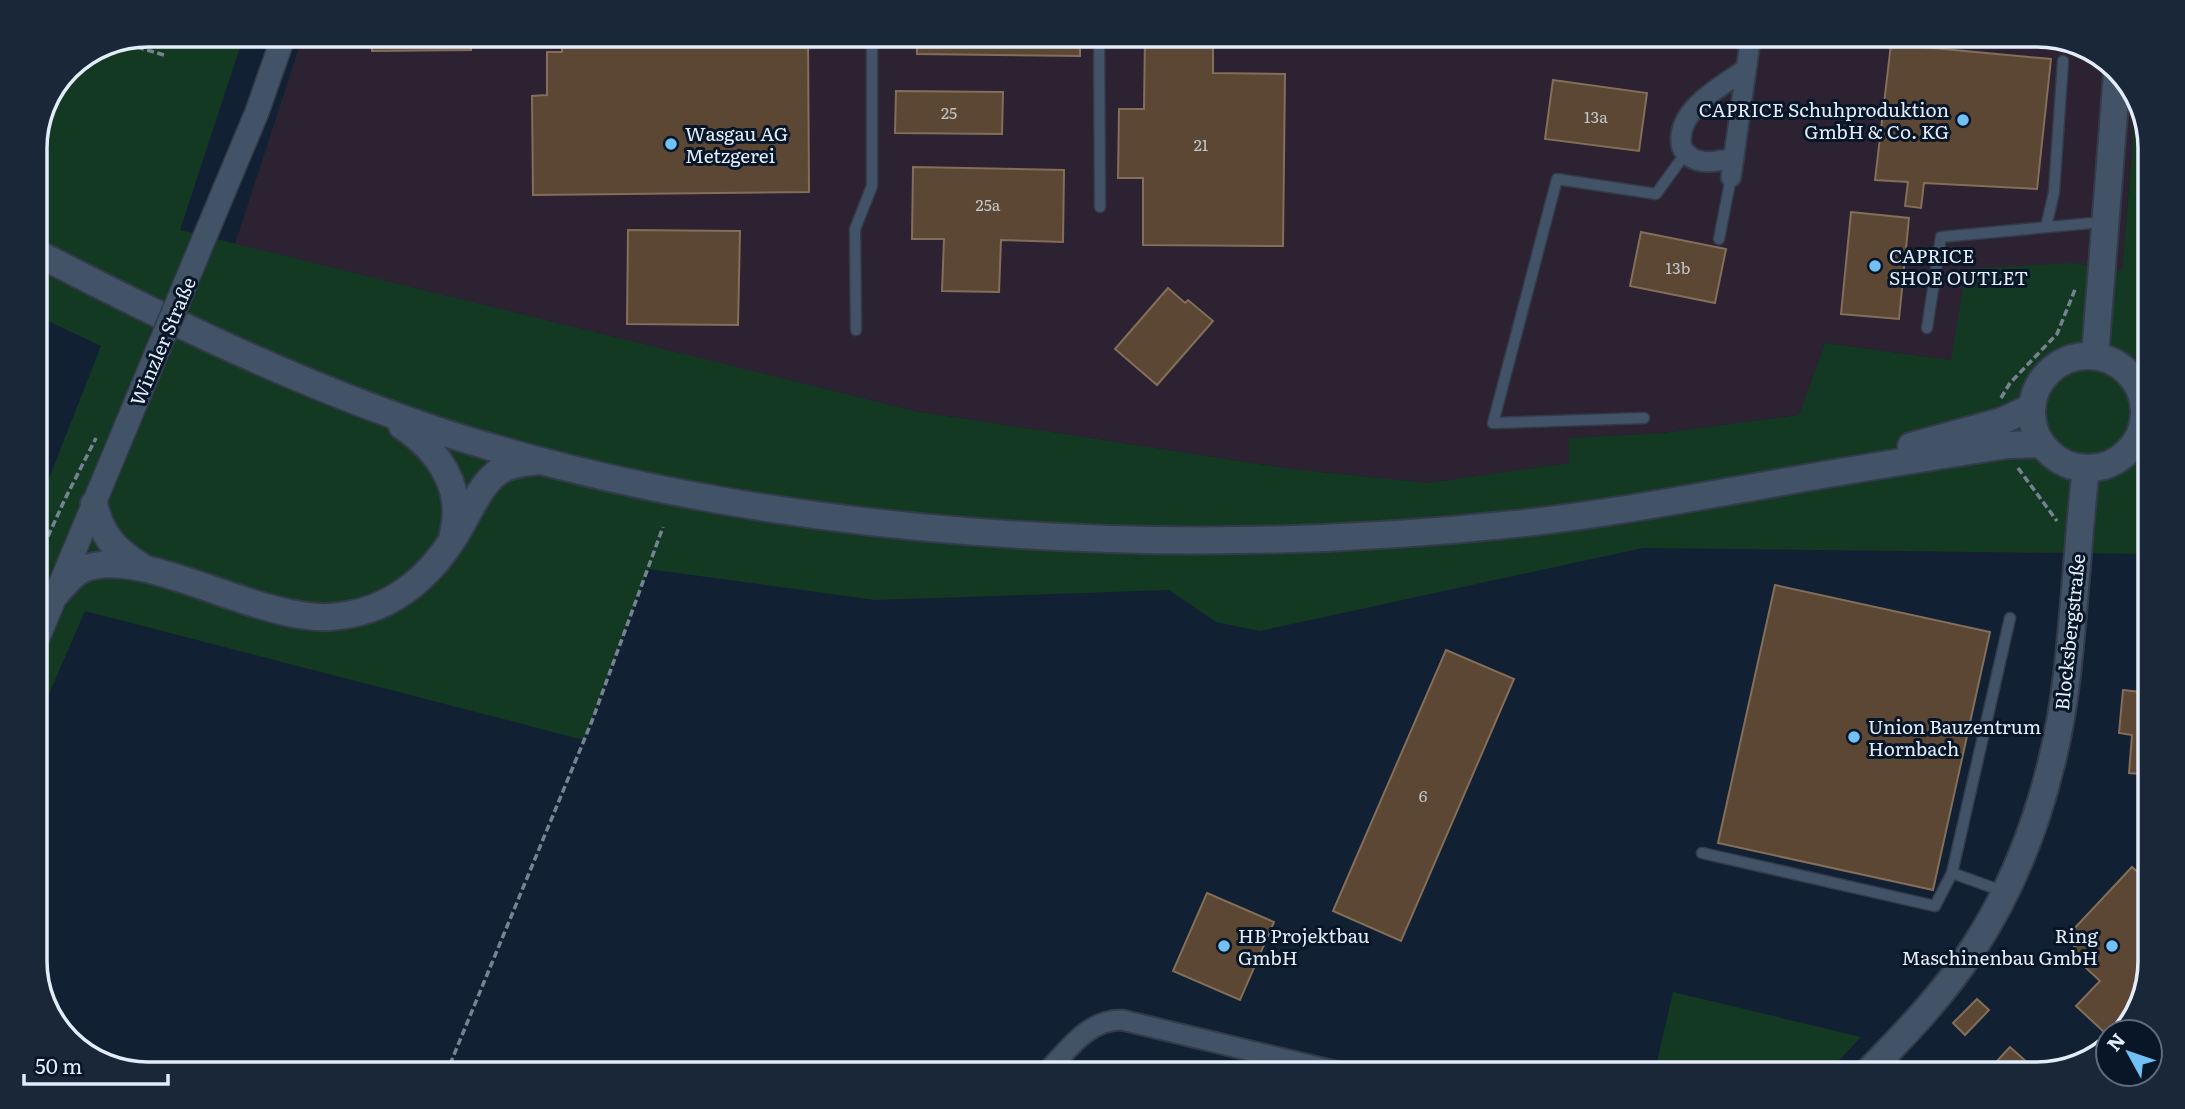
<svg xmlns="http://www.w3.org/2000/svg" width="2185" height="1109" viewBox="0 0 2185 1109" font-family="Literata,serif">
<style>
.commercial{fill:#2c2231}
.green{fill:#143922}
.building{fill:#5b4733;stroke:#836e59;stroke-width:2}
.lines{fill:none;stroke-linecap:round;stroke-linejoin:round}
.service-casing{stroke:#333b4a;stroke-width:13}
.minor-casing{stroke:#333b4a;stroke-width:23}
.tertiary-casing{stroke:#333b4a;stroke-width:26}
.secondary-casing{stroke:#333b4a;stroke-width:30}
.path{stroke:#768292;stroke-width:3.5;stroke-dasharray:7 3.5;stroke-linecap:butt}
.service{stroke:#425368;stroke-width:10}
.minor{stroke:#425368;stroke-width:19}
.tertiary{stroke:#425368;stroke-width:23}
.secondary{stroke:#425368;stroke-width:26}
.tertiary-bridge-casing{stroke:#333b4a;stroke-width:26;stroke-linecap:butt}
.tertiary-bridge{stroke:#425368;stroke-width:23}
.poi-dot{fill:#71c1f5;stroke:#081628;stroke-width:2.5}
.labels{text-anchor:middle;dominant-baseline:central;stroke-width:6;stroke-linejoin:round;paint-order:stroke}
.number-label{font-size:16px;fill:#c1c4c8}
.poi-label{font-size:19px;fill:#e3edfa;stroke:#081628;text-anchor:start}
.street-label{font-size:19px;fill:#e3edfa;stroke:#081628}
.rim{fill:none;stroke:#e3edfa;stroke-width:3.5}
</style>
<rect width="100%" height="100%" fill="#112032"/>
<path class="commercial" d="M303 35H2036L2086 47 2131 85 2136 101 2122 271 2073 263 1951 360 1825 343 1799 415 1662 433 1570 438V463L1428 483 1291 469 915 411 235 244Z"/>
<path class="green" d="M149 35H244L180 230 915 411 1291 469 1428 483 1569 463V438L1662 433 1799 415 1825 343 1951 360 1966 269 2073 263 2122 271 2136 101 2150 142V554L1643 548 1260 631 1216 622 1169 590 875 600 648 569 584 740 85 611 35 726V514L101 346 35 315V142L69 68Z
M1673 992 1861 1037 1826 1074H1654Z"/>
<path class="building" d="M372 35H471V50L372 51Z
M562 35H808L809 192 533 195 532 96 547 95V52H562Z
M917 35H1080V56L917 54Z
M1145 35H1213V73L1285 74 1283 246 1143 245V178H1118L1119 109H1144Z
M1891 44 2051 59 2037 189 1924 183 1921 208 1905 206 1908 182 1875 180Z
M1553 80 1647 93 1639 151 1545 139Z
M896 91 1003 92 1002 134 895 133Z
M913 167 1064 170 1063 242 1001 240 999 292 942 291 944 239H912Z
M1851 212 1909 218 1899 319 1841 314Z
M628 230 740 231 738 325 627 324Z
M1641 232 1726 249 1715 303 1630 286Z
M1168 288 1185 303 1188 300 1213 321 1157 385 1115 349Z
M1775 585 1990 632 1933 890 1718 843Z
M1446 650 1514 679 1401 941 1333 911Z
M2123 690 2150 693V775L2129 773 2132 735 2119 733Z
M2150 865V960L2138 1010 2119 1032H2104L2076 1006 2100 981 2069 952 2080 941 2071 932 2132 867 2141 875Z
M1207 893 1274 922 1240 1000 1173 971Z
M1977 999 1989 1010 1965 1035 1953 1023Z
M2010 1047 2039 1073 1985 1074Z"/>
<g class="lines">
<defs>
<path id="service" d="M1099 35 1100 207
M2046 227 2054 192 2063 61
M1719 239 1731 177
M1927 328 1941 237 2103 222
M856 330 855 229 872 186V35
M1644 418 1493 423 1557 179 1656 194 1685 154
M1702 853 1935 906 1952 873
M2005 892 1952 873 2010 618"/>
<path id="minor" d="M1734 158C1716 162 1693 167 1682 148 1673 112 1721 86 1745 70
M1731 177 1751 35
M1045 1074C1067 1051 1088 1019 1122 1020L1347 1074"/>
<path id="tertiary" d="M193 265 257 112 284 35
M35 645 149 371"/>
<path id="secondary" d="M35 252C168 321 302 386 445 433 774 539 1172 560 1515 524 1603 515 1690 498 1777 483 1854 469 1931 457 2008 445L2042 444
M2032 412a56 56 0 1 1 112 0a56 56 0 1 1-112 0Z
M2095 356 2117 74
M402 426C438 450 465 488 453 534
M1911 446 2002 421 2032 407
M94 504C101 534 114 549 139 565
M56 594C64 585 72 574 83 569 142 545 256 621 330 617 392 613 433 576 462 524 472 506 482 484 498 472 510 463 526 463 539 461
M1866 1074C1904 1035 1943 995 1973 949 2026 868 2056 771 2067 675 2075 606 2078 537 2086 468"/>
</defs>
<use href="#service" class="service-casing"/>
<use href="#minor" class="minor-casing"/>
<use href="#tertiary" class="tertiary-casing"/>
<use href="#secondary" class="secondary-casing"/>
<path class="path" d="M127 44 164 55
M2001 398 2010 383 2057 334 2076 287
M2018 468 2057 521
M35 565 65 499 96 438
M446 1074 592 721 663 527"/>
<use href="#service" class="service"/>
<use href="#minor" class="minor"/>
<use href="#tertiary" class="tertiary"/>
<use href="#secondary" class="secondary"/>
<defs>
<path id="tertiary-bridge" d="M149 371 193 265"/>
</defs>
<use href="#tertiary-bridge" class="tertiary-bridge-casing"/>
<use href="#tertiary-bridge" class="tertiary-bridge"/>
</g>
<g class="poi-dot">
<circle cx="1963" cy="120" r="7"/>
<circle cx="671" cy="144" r="7"/>
<circle cx="1875" cy="266" r="7"/>
<circle cx="1854" cy="737" r="7"/>
<circle cx="1224" cy="946" r="7"/>
<circle cx="2112" cy="946" r="7"/>
</g>
<g class="labels">
<g class="number-label">
<text x="949" y="112">25</text>
<text x="1596" y="116">13a</text>
<text x="1201" y="144">21</text>
<text x="988" y="204">25a</text>
<text x="1678" y="267">13b</text>
<text x="1423" y="795">6</text>
</g>
<g class="poi-label">
<text x="1949" y="109" text-anchor="end">CAPRICE Schuhproduktion<tspan x="1949" dy="22">GmbH &amp; Co. KG</tspan></text>
<text x="685" y="133">Wasgau AG<tspan x="685" dy="22">Metzgerei</tspan></text>
<text x="1889" y="255">CAPRICE<tspan x="1889" dy="22">SHOE OUTLET</tspan></text>
<text x="1868" y="726">Union Bauzentrum<tspan x="1868" dy="22">Hornbach</tspan></text>
<text x="1238" y="935">HB Projektbau<tspan x="1238" dy="22">GmbH</tspan></text>
<text x="2098" y="935" text-anchor="end">Ring<tspan x="2098" dy="22">Maschinenbau GmbH</tspan></text>
</g>
<g class="street-label">
<text transform="translate(162 341) rotate(-67)">Winzler Straße</text>
<text transform="translate(2069 632) rotate(-84)">Blocksbergstraße</text>
</g>
</g>
<path d="M0 0H2185V1109H0ZM148 47H2037A101 101 0 0 1 2138 148V961A101 101 0 0 1 2037 1062H148A101 101 0 0 1 47 961V148A101 101 0 0 1 148 47Z" fill="#1a2739" fill-rule="evenodd"/>
<path class="rim" d="M148 47H2037A101 101 0 0 1 2138 148V961A101 101 0 0 1 2037 1062H148A101 101 0 0 1 47 961V148A101 101 0 0 1 148 47Z"/>
<g transform="translate(2129 1053) rotate(310)"><circle r="33" fill="#081628" stroke="#606c7c" stroke-width="2"/>
<path d="M0-5L12 26L0 18L-12 26Z" fill="#71c1f5"/>
<text y="-10" font-size="19" font-weight="bold" text-anchor="middle" fill="#e3edfa">N</text>
</g>
<path d="M24 1074v10h144v-10" fill="none" stroke="#e3edfa" stroke-width="3.5"/>
<text x="35" y="1074" font-size="21" fill="#e3edfa" stroke="#081628" stroke-width="5" paint-order="stroke">50 m</text>
</svg>
